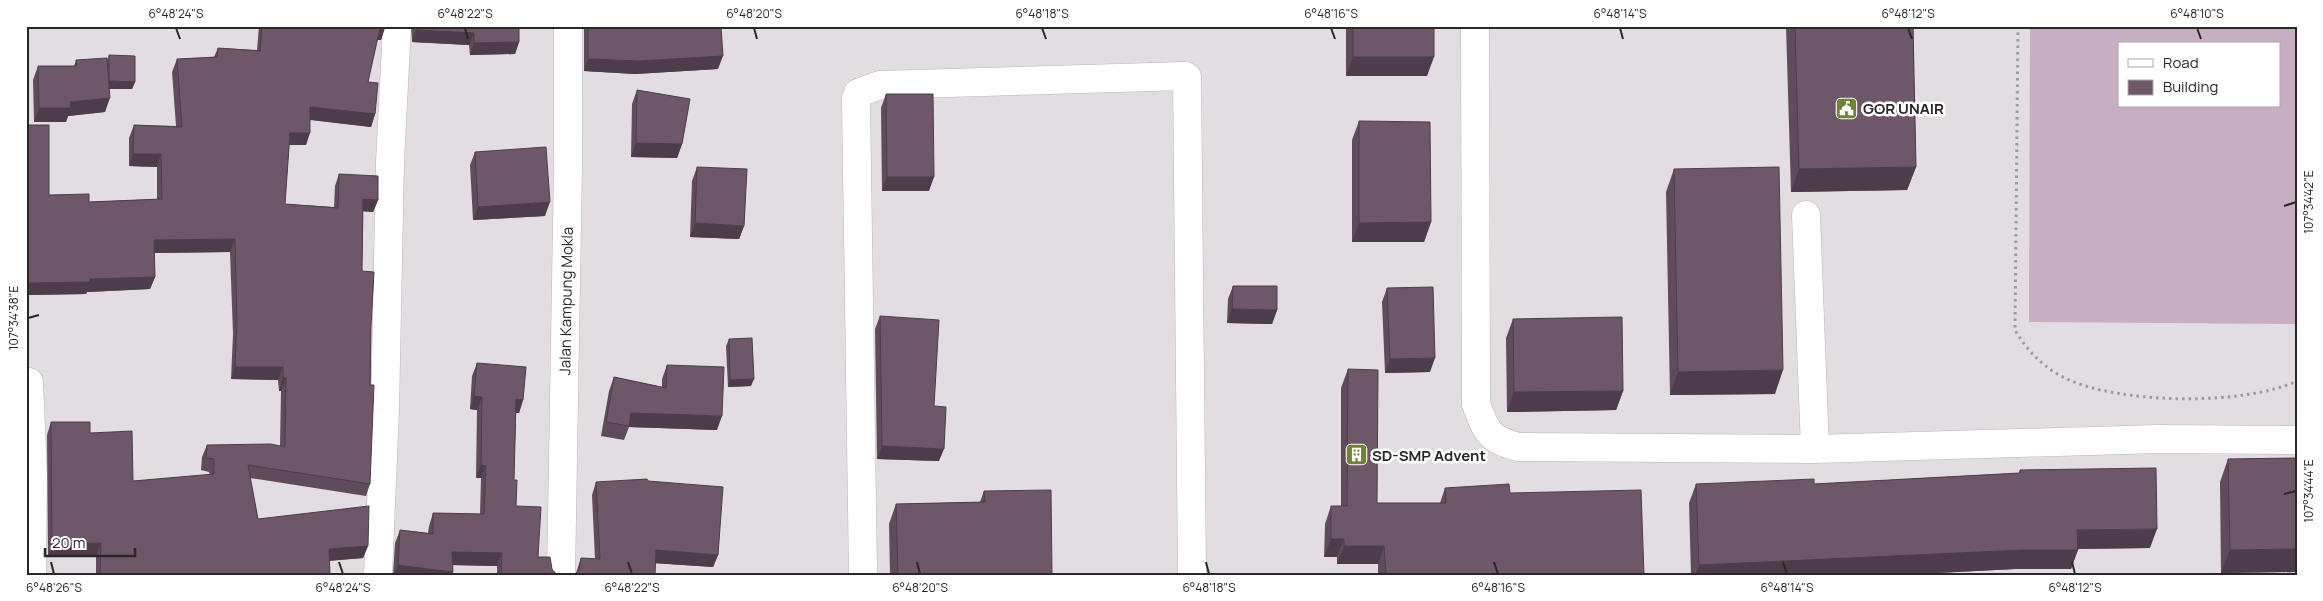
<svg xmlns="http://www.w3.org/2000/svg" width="2323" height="601" viewBox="0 0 2323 601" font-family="Manrope,sans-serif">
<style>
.pitch{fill:#c7aec2;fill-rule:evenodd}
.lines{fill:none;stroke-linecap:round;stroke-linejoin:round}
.minor-casing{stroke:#bab5b9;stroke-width:29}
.path{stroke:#9e9a9d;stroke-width:3;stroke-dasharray:2.5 4;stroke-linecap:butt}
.minor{stroke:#fff;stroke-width:28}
.wall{fill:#5f4b5a}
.shaded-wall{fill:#4d3d4a}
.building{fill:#6e5769;stroke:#4d3d4a}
.ticks{fill:none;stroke:#292728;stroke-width:2}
.labels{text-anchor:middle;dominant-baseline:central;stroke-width:5;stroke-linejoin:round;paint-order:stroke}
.poi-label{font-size:15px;font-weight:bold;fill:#292728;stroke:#fff;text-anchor:start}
.street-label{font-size:15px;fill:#292728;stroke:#fff}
.neatline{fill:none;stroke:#292728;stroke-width:2}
.ticks-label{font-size:12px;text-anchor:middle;fill:#292728}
</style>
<rect width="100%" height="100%" fill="#e2dde1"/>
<path class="pitch" d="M2030 26H2297V324L2029 322ZM2119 44H2279V106H2119Z"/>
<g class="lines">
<defs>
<path id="minor" d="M1475 26 1476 404C1487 433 1488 438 1518 447L1815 449 2158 439 2297 440
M1806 215 1815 449
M29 382 33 476 32 575
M378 575 385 410 390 162 397 26
M561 575 568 166V26
M863 575 856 99 858 93 880 85 1185 76 1187 77 1192 575"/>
</defs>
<use href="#minor" class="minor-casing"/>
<path class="path" d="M2018 26 2015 330C2027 351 2045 369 2067 379 2121 404 2243 406 2297 381"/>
<use href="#minor" class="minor"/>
</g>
<path class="wall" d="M259 26H385L381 40H377L368 82 375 114 371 127 310 120 306 145H289L285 204 334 207 335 186 339 174 378 200 373 212 363 211 362 271 371 326 370 484 366 496 250 478 258 519 368 546 363 558 329 561 330 575H96V556H48L47 435 51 422 90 433 133 481 210 475 209 472 201 470 202 457 207 445 280 446 281 391H279L278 380 231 379 233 334 230 252 154 253 155 277 150 289 87 292 86 294 28 295V355L26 361V125L49 195 89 202 157 199V167L129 166V138L134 125 176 126 172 72 177 59 214 57 218 48 257 50Z
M411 26H519V42L515 54 470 55 469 45 412 42Z
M584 26H721L718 69 635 74 584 71Z
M1346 26H1434L1427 76H1346Z
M1786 26H1913L1916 167 1907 190 1791 192Z
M109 55 135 82 132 89H109L105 112 68 116 66 122H34L33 80 38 66H74L76 60 107 61Z
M637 90 682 144 677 158 631 157 632 104Z
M886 94 929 191H882L881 108Z
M1359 121 1431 222 1424 242H1352V140Z
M475 152 545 216 473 220 470 165Z
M697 167 744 226 739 239 690 237 692 181Z
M1674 169 1775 394 1670 395 1666 192Z
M1233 286 1277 310 1272 324 1227 323 1228 299Z
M1387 288 1430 372 1385 373 1382 302Z
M880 316 939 461 877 459 875 329Z
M1513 319 1623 391 1616 410 1507 412 1506 338Z
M729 339 751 386 728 387 726 346Z
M477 363 523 400 519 413H516L514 480 516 506 538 557 557 575H497V566L453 565V572L452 575H393L395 543 400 530 428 533 429 526 433 513 480 514 481 478H476L477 410 470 409 472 376Z
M667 365 717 430 629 427 624 440 601 436 609 391 614 377 662 387V379Z
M1348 369 1377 503H1440L1445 488 1510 493 1644 575H1378V564H1337V557H1324L1325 524 1331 506H1341V388Z
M2297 458V572L2221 573 2220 482 2228 459Z
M2020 470 2150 548 2078 549 2071 569H2015L1898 575H1691L1689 503 1696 484H1814L2019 473Z
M648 481 718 555 713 567 655 563 576 573 581 558 595 559 592 495 596 482Z
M984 491 1052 575H890L889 524 896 504 980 502Z"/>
<path class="shaded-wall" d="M526 26H553L552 27Z
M380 28H385L381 40H375Z
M416 30 474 33 469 45 412 42Z
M519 42 515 54 470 55 474 43Z
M723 56 718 69 635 74 584 71 588 59Z
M1353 57H1434L1427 76H1346Z
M109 81 135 82 132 89H106Z
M110 98 105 112 68 116 66 122H34L39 108 70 102Z
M310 107 375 114 371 127 305 119Z
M290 133H310L306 145H285Z
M636 143 682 144 677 158 631 157Z
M133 154H161L157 167 129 166Z
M1916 167 1907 190 1791 192 1799 169Z
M887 177H934L929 191H882Z
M363 199 378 200 373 212 359 211Z
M550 202 545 216 473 220 478 207Z
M1431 222 1424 242H1352L1359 223Z
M695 223 744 226 739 239 690 237Z
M235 239 230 252 149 253 154 240Z
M155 277 150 289 87 292 86 294 26 295 28 283 90 279Z
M1232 309 1277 310 1272 324 1227 323Z
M1435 358 1430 372 1385 373 1390 359Z
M235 367H283L278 380 231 379Z
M1783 370 1775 394 1670 395 1678 372Z
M283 378H286L281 391H279Z
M754 379 751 386 728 387 730 380Z
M1623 391 1616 410 1507 412 1514 392Z
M474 396 482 397 477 410 470 409Z
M516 399 523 400 519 413 511 412Z
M631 413 722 416 717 430 629 427Z
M882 446 944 449 939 461 877 459Z
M481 465 486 466 481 478H476Z
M2157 529 2150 548 2070 549 2077 530Z
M1331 539H1344L1337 557H1324Z
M101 543 96 556H48L52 544Z
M368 546 363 558 324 561 329 549Z
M1344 546H1384L1378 564H1337Z
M2297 549V572L2221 573 2230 550Z
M656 550 718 555 713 567 651 563Z
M2022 550H2078L2071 569H2015L1898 575H1695L1699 565Z
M452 552 502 553 497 566 448 565Z
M398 565 453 572 452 575H394Z"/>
<path class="building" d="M262 26H385V28H380L368 82 378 83 375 114 310 107V133H290L285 204 338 208 339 174 378 176V200L363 199 362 271 374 272 371 326 370 385H374L370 484 248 465 258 519 369 506 368 546 329 549 330 575H100L101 543 52 544 51 422H90V433L132 431 133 481 214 474V459L206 458 207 445 271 444 285 447 286 378H283V367H235L237 322 235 239 154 240 155 277 90 279V282L28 283V355L26 356V125H49V195L89 194V202L162 199 161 154H133L134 125 182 127 177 59 217 57 218 48 260 51Z
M416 26H519V42L474 43V33L416 30Z
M588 26H721L723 56 639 61 588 59Z
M1353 26H1434V57H1353Z
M1795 26H1913L1916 167 1799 169Z
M109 55 135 56V82L109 81Z
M107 58 110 98 70 102 71 108H39L38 66H77L76 60Z
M637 90 690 99 682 144 636 143Z
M886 94H933L934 177H887Z
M1359 121 1430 122 1431 222 1359 223Z
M546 147 550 202 478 207 475 152Z
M697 167 747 169 744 226 695 223Z
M1779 167 1783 370 1678 372 1674 169Z
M1233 286H1277V310L1232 309Z
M1433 287 1435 358 1390 359 1387 288Z
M880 316 939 320 934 406 946 407 944 449 882 446Z
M1622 317 1623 391 1514 392 1513 319Z
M752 338 754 379 730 380 729 339Z
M477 363 526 367 523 400 516 399 514 480H517L516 506 541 507 538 557H550L552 569 557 575H501L502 553 452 552 453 572 398 565 400 530 433 534V513L484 514 486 466 481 465 482 397 474 396Z
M667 365 724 367 722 416 631 413 629 426 606 422 614 377 666 388Z
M1348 369 1378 370 1377 503H1446L1445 488 1509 484 1510 493 1641 490 1644 575H1386L1384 546H1344V539H1331V506H1347Z
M2297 458V549L2230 550 2228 459Z
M2156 468 2157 529 2077 530 2078 550H2022L1699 565 1696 484 1814 479V484L2020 473V470Z
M647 479 648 481 723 487 718 555 656 550 655 575H574L579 570 581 558 600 559 596 482Z
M1051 490 1052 575H898L896 504 985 502 984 491Z"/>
<path class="ticks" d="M176 28 180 39M465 28 468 39M754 28 757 39M1042 28 1046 39M1331 28 1335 39M1620 28 1623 39M1908 28 1912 39M2197 28 2201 39M2284 206 2296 202M28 318 39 315M2284 494 2296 491M51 562 54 574M339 562 343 574M628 562 632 574M917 562 920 574M1206 562 1209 574M1494 562 1498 574M1783 562 1787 574M2072 562 2075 574"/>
<defs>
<symbol id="civic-square" viewBox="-11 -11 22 22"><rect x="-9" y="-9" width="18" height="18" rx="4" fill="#6e8435" stroke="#fff"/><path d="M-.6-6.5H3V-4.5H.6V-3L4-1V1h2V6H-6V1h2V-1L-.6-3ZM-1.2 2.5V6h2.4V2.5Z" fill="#fff"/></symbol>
<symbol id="building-square" viewBox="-11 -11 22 22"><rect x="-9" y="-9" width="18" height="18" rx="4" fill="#6e8435" stroke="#fff"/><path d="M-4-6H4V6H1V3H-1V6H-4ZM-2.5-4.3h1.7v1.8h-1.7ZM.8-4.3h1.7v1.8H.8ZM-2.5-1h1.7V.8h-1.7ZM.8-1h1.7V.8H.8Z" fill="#fff"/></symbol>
</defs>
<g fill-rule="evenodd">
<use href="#civic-square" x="1834" y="96" width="25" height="25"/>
<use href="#building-square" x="1344" y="442" width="25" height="25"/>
</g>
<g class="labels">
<g class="poi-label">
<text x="1863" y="108">GOR UNAIR</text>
<text x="1372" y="455">SD-SMP Advent</text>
</g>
<g class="street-label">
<text transform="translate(566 301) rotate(-89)">Jalan Kampung Mokla</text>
</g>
</g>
<rect width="2323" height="601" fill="none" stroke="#ffffff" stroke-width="55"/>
<rect x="2118" y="42" width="162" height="65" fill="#ffffff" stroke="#a9a9a9"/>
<rect x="2128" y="59" width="25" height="8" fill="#ffffff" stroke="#a9a9a9"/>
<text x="2163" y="68" font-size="15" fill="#292728">Road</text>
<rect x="2128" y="80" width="25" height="15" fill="#6e5769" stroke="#a9a9a9"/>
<text x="2163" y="92" font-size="15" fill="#292728">Building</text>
<path d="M45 548v8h90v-8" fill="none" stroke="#292728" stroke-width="2.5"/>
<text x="52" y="548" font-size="15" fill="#292728" stroke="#ffffff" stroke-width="4" paint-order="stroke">20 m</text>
<rect x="28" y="28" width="2268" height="546" class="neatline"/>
<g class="ticks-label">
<text x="176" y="18">6°48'24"S</text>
<text x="465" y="18">6°48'22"S</text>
<text x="754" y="18">6°48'20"S</text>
<text x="1042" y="18">6°48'18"S</text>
<text x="1331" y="18">6°48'16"S</text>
<text x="1620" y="18">6°48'14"S</text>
<text x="1908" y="18">6°48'12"S</text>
<text x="2197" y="18">6°48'10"S</text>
<text transform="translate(2309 202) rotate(-90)" y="4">107°34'42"E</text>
<text transform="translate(14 318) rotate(-90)" y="4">107°34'38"E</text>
<text transform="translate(2309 491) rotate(-90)" y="4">107°34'44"E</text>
<text x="54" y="592">6°48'26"S</text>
<text x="343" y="592">6°48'24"S</text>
<text x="632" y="592">6°48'22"S</text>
<text x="920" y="592">6°48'20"S</text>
<text x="1209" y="592">6°48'18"S</text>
<text x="1498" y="592">6°48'16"S</text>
<text x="1787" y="592">6°48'14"S</text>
<text x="2075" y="592">6°48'12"S</text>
</g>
</svg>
